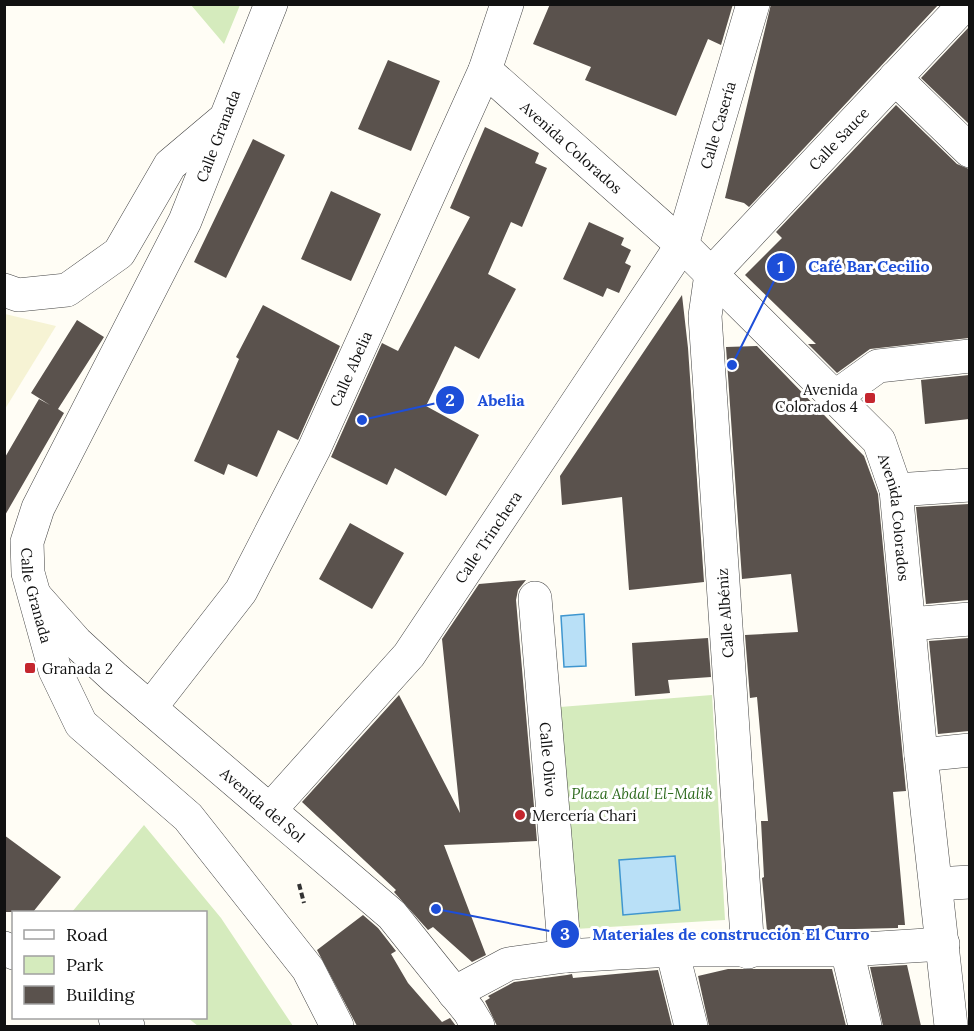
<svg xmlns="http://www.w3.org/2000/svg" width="974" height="1031" viewBox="0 0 974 1031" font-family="Lora,serif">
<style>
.farmland{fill:#f6f3d4}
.green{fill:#d5ebbd}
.water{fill:#b9e0f7;stroke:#3f96cf;stroke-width:1.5}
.building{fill:#5a524d}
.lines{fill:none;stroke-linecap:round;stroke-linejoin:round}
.minor-casing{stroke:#444;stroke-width:34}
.path{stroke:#333;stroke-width:4;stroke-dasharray:6 3;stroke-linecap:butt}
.minor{stroke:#fff;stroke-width:33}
.poi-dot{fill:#c4262e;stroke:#fff;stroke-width:2}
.labels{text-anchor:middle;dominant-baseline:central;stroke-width:6;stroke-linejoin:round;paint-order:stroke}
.street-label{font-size:15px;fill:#111;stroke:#fff}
.poi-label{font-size:15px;fill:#111;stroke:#fff;text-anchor:start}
.park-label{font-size:15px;font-style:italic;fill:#2f6b1f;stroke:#fff}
.leader{fill:none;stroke:#1d4ed8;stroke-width:2}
.callout-dot{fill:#1d4ed8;stroke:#fff;stroke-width:2}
.mark-label{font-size:18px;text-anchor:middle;font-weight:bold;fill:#fff}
.callout-label{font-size:16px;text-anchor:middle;font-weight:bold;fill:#1d4ed8;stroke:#fff;stroke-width:6;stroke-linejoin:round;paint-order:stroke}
</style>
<rect width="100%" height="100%" fill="#fffdf5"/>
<path class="farmland" d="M5 314 56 326 5 409 4 314Z"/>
<path class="green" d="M191 5H240L224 44Z
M712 695 725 920 575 929 560 707Z
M144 825 221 918 293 1026H198L188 1018H206V912H72Z"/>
<path class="water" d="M584 614 586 666 564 667 561 616Z
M675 856 680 910 623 915 619 860Z"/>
<path class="building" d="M550 4H733L721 45 708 39 676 116 585 80 591 67 533 44Z
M771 4H939L749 207 744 203 725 198Z
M969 27V124L921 78Z
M388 60 440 81 411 151 358 129Z
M896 105 957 164 969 169V338L870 349 837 373 808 344H816L745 275 782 238 776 232Z
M485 127 539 153 535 163 547 168 522 227 511 222 488 274 516 289 479 359 455 346 426 406 479 435 446 496 395 468 387 485 331 457 382 343 398 351 470 217 450 208Z
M253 139 285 155 226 278 194 262Z
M331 191 381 214 351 281 301 259Z
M589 222 624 238 621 245 631 250 625 263 631 266 619 293 607 288 603 297 563 279Z
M682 295 688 348 704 582 629 590 622 497 562 505 560 476Z
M263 305 340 346 298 440 278 430 257 477 228 464 224 475 194 461 239 359 236 357Z
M77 320 104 337 58 409 64 413 4 517V459L39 399 50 405 31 393Z
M757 346 864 456 878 494 906 791 893 792 905 925H898V928L767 931 762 878 764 877 761 821H768L757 697 750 698 745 635 798 632 791 574 742 579 726 347Z
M969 375V419L925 424 921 380Z
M969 504V600L926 604 916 507Z
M350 523 404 553 372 609 319 579Z
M526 580 518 590 516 600 537 841 444 845 486 955 472 962 433 927 428 930 394 892 396 890 302 802 399 695 460 813 442 639 479 584Z
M708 638 711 677 668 680 670 693 635 696 632 643Z
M969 638V731L938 734 929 641Z
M4 835 61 877 33 912H4Z
M363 915 378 928 396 951 391 954 408 983 442 1022 450 1018 456 1026H357L317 950Z
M907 965 921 1026H883L870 967Z
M728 969H832L846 1026H709L698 976Z
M658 970 672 1026H497L485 1001 490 998 488 996 514 982 567 975 572 974 573 978Z"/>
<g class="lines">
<defs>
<g id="minor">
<path id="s1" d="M271 4 185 221 38 508 27 542 28 573 55 670 81 724 188 817 308 969 337 1026"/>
<path id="s2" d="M485 70 682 245 879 441 896 490 921 755 951 1026"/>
<path d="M895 78 970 151"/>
<path d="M4 290 18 295 67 290 119 253 170 165 221 122"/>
<path d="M835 397 878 366 970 356"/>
<path d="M896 490 970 485"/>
<path id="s3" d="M36 597 76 642 115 678 392 915 469 1011 478 1026"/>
<path id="s4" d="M535 598 565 956"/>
<path d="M909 624 970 619"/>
<path id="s5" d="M150 708 241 591 314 449 485 70 507 4"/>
<path d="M921 755 970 750"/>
<path id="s6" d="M270 810 409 655 682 245 753 4"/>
<path d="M936 884 970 882"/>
<path d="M4 948 14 953"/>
<path d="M672 950 691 1026"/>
<path d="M847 950 865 1026"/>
<path id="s7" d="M748 952 705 316 711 274 965 4"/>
<path d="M454 993 508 964 565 956 672 950H847L943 944"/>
<path d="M115 1018 128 1026"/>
</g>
</defs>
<use href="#minor" class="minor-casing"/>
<path class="path" d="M299 884 304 903"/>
<use href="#minor" class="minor"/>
</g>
<g class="poi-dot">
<rect x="864" y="392" width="12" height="12" rx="3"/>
<rect x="24" y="662" width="12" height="12" rx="3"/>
<circle cx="520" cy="815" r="6"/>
</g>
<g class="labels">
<g class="street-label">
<text stroke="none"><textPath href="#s6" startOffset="826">Calle Casería</textPath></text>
<text transform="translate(218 136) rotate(-69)">Calle Granada</text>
<text stroke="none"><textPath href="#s7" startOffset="866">Calle Sauce</textPath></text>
<text stroke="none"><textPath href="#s2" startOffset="116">Avenida Colorados</textPath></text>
<text stroke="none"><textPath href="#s5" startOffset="396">Calle Abelia</textPath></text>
<text stroke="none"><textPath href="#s2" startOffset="620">Avenida Colorados</textPath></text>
<text stroke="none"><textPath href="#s6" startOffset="350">Calle Trinchera</textPath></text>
<text stroke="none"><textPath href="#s1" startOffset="646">Calle Granada</textPath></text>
<text transform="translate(725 613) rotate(-94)">Calle Albéniz</text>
<text stroke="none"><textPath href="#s4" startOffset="162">Calle Olivo</textPath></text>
<text stroke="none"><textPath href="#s3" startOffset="308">Avenida del Sol</textPath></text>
</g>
<g class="poi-label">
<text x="858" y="389" text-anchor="end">Avenida<tspan x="858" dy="17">Colorados 4</tspan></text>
<text x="42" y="668">Granada 2</text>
<text x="532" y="815">Mercería Chari</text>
</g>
<g class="park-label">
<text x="642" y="793">Plaza Abdal El-Malik</text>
</g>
</g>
<path class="leader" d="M732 365L781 267M362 420L450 400M436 909L565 934"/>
<g class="callout-dot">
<circle cx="732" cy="365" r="6"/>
<circle cx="362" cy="420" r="6"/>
<circle cx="436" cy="909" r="6"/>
<circle cx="781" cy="267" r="15"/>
<circle cx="450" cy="400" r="15"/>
<circle cx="565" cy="934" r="15"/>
</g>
<g class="mark-label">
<text x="781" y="273">1</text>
<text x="450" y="406">2</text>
<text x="565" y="940">3</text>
</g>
<g class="callout-label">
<text x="869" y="272">Café Bar Cecilio</text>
<text x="501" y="406">Abelia</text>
<text x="731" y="940">Materiales de construcción El Curro</text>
</g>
<rect width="974" height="1031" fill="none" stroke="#111111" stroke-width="12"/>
<rect x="12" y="911" width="195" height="108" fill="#ffffff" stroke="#a0a0a0" stroke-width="1.5"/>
<rect x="24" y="930" width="30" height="9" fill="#ffffff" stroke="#a0a0a0" stroke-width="1.5"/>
<text x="66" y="941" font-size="18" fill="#111111">Road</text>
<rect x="24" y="956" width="30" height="18" fill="#d5ebbd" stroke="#a0a0a0" stroke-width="1.5"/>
<text x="66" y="971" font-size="18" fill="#111111">Park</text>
<rect x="24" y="986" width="30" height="18" fill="#5a524d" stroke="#a0a0a0" stroke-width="1.5"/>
<text x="66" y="1001" font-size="18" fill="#111111">Building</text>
</svg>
